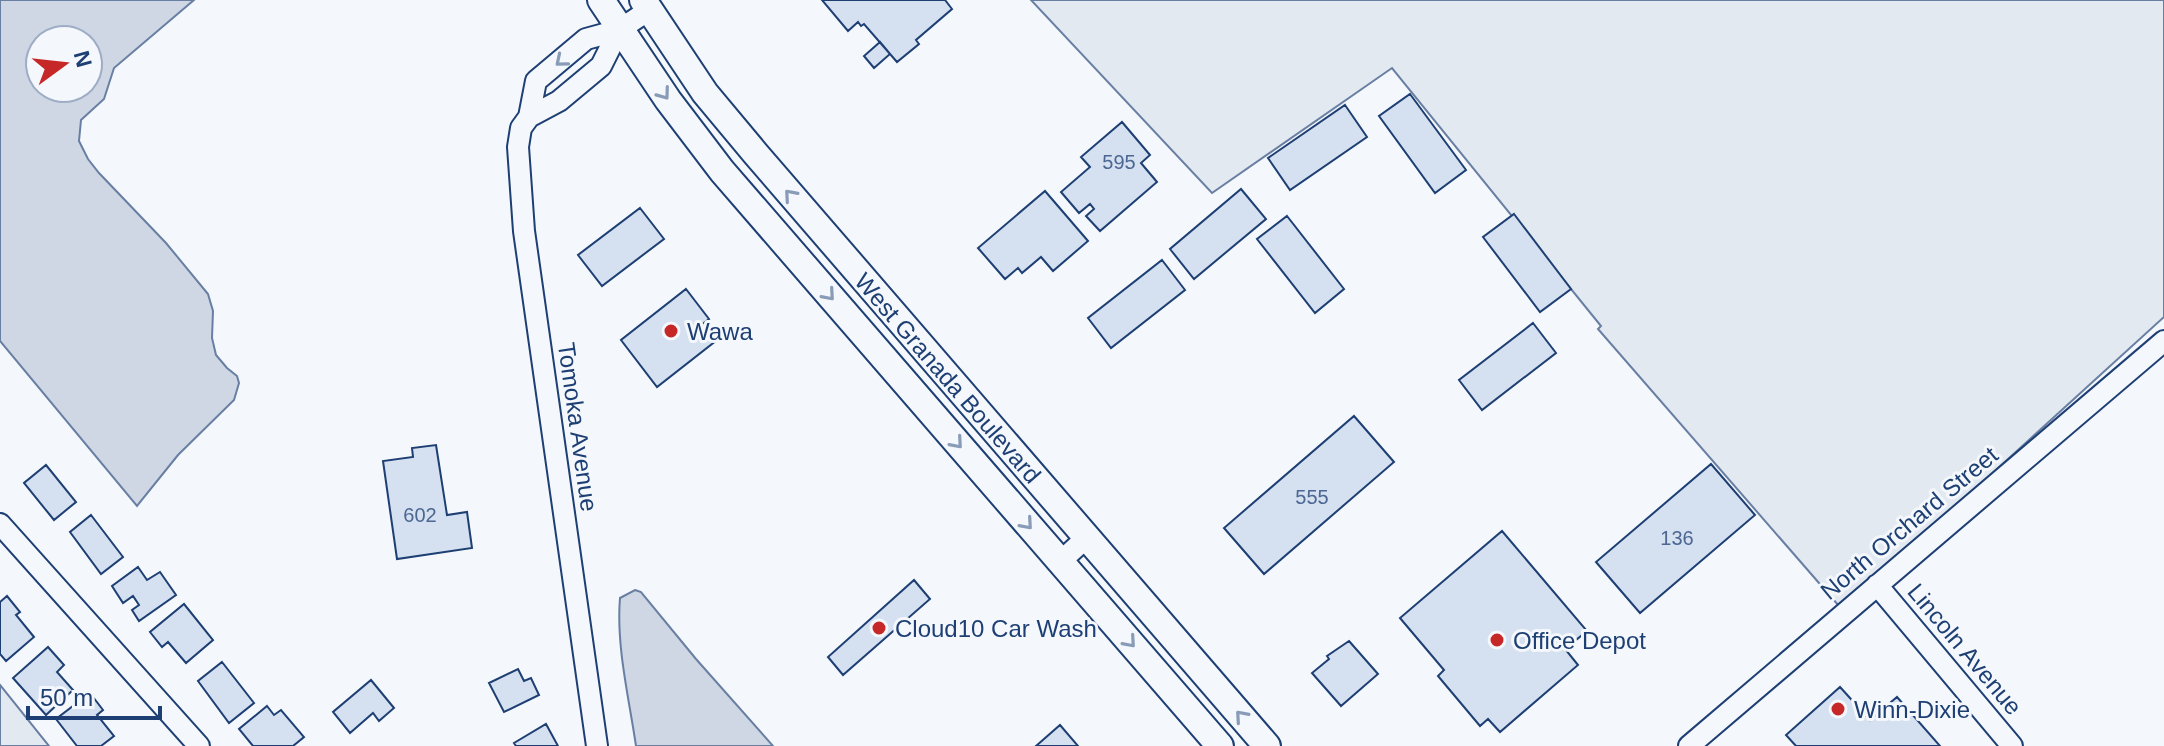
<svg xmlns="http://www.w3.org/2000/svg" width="2164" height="746" viewBox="0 0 2164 746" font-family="Arial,sans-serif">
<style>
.green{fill:#e3e9f0;stroke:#687fa3;stroke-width:2}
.water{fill:#cfd7e4;stroke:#687fa3;stroke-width:2;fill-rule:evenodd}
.building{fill:#d5e0f0;stroke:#1d3f73;stroke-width:2}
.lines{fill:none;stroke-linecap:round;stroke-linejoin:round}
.minor-casing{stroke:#1d3f73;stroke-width:24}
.major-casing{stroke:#1d3f73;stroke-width:30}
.minor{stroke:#f4f7fb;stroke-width:20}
.major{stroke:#f4f7fb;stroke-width:26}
.oneway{stroke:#889bb7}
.poi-dot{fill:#c62828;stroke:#f4f7fb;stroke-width:3}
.labels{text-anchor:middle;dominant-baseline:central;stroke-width:6;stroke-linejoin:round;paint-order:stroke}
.number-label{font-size:20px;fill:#4b6792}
.poi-label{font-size:24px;fill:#1d3f73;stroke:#f4f7fb;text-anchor:start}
.street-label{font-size:24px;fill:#1d3f73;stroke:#f4f7fb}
</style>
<rect width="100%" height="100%" fill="#f4f7fb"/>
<path class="green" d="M1031 0H2164V317L1974 490 1839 606 1598 329 1601 326 1392 68 1212 193Z
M0 685 49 746H0Z"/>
<path class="water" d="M0 0H194L114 68 104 99 81 120 79 141 88 159 99 173 166 243 208 294 213 311 212 338 216 355 227 368 237 376 239 383 234 400 178 455 137 506 0 341ZM88 40V88H40V40Z
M635 590 641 592 696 659 773 746H636C629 698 616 646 620 598Z"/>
<path class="building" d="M822 0H945L952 9 916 40 919 44 897 62 864 24 861 26 858 22 848 31Z
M880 42 890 54 874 68 864 56Z
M1410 94 1466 170 1435 193 1379 116Z
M1345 105 1367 137 1290 190 1268 158Z
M1122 122 1150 155 1141 163 1157 182 1100 231 1086 216 1094 209 1090 204 1079 213 1061 192 1090 167 1081 157Z
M1241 189 1266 219 1194 279 1170 249Z
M1045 191 1088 241 1053 271 1041 257 1022 273 1018 268 1005 279 978 248Z
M640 208 664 239 602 286 578 255Z
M1514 214 1571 289 1540 312 1483 237Z
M1287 216 1344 289 1315 313 1257 239Z
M1162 260 1185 290 1111 348 1088 318Z
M686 289 709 319 704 323 717 340 657 387 621 340Z
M1533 323 1556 353 1482 410 1459 380Z
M1354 416 1394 462 1264 574 1224 528Z
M436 445 447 515 467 512 472 548 397 559 383 461 413 457 412 448Z
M1711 464 1755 515 1640 613 1596 562Z
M46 465 76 502 54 520 24 483Z
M91 515 123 557 101 574 70 532Z
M1502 531 1587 631 1565 649 1578 665 1500 732 1488 719 1480 726 1438 676 1444 670 1400 618Z
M138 567 147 580 160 572 176 595 139 621 132 610 139 605 133 596 123 603 112 586Z
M914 580 930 599 843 675 828 657Z
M7 596 20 612 16 615 34 637 6 661 0 654V602Z
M184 604 213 640 186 663 168 642 162 647 150 632Z
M1349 641 1378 674 1341 706 1312 673 1329 659 1327 656Z
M48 647 64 665 57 672 73 690 46 715 13 678Z
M222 662 254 703 229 723 198 681Z
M518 669 524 681 531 678 539 695 504 712 489 683Z
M371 680 394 708 379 721 373 713 350 733 333 712Z
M1840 687 1870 720 1897 697 1940 746H1796L1786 735Z
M90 693 103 710 97 715 114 736 101 746H77L56 719Z
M267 706 274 715 281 710 304 737 293 746H253L239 729Z
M546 724 558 746H516L514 743Z
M1060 725 1078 746H1036Z"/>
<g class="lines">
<defs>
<path id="minor" d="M529 117 559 101 601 66 619 30
M0 524 199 746
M1060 562 1086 538
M1877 585 2012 746
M597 746 524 231 518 147 521 128 529 117 536 81 586 39 619 30 649 10
M1689 746 2164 341"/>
<path id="major" d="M601 0 668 100 722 171 1220 746
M643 0 705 93 755 153 1267 746"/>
</defs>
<use href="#minor" class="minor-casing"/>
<use href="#major" class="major-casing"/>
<use href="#minor" class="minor"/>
<use href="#major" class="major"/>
</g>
<defs><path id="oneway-chevron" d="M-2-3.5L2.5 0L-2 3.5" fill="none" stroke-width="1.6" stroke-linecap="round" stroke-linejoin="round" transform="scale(2)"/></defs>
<g class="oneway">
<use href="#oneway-chevron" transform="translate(561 61) rotate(140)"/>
<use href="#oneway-chevron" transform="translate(664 94) rotate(54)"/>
<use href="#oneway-chevron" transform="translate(790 195) rotate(-131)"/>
<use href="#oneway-chevron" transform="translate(829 295) rotate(49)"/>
<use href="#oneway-chevron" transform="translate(957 443) rotate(49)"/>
<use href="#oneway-chevron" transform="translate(1027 524) rotate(49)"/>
<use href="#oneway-chevron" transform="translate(1130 642) rotate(49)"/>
<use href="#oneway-chevron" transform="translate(1241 716) rotate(-131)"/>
</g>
<g class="poi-dot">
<circle cx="671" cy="331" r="8"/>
<circle cx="879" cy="628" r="8"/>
<circle cx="1497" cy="640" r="8"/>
<circle cx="1838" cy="709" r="8"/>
</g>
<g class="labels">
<g class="number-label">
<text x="1119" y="162">595</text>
<text x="1312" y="497">555</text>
<text x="420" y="515">602</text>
<text x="1677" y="538">136</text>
</g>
<g class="poi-label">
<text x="687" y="331">Wawa</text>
<text x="895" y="628">Cloud10 Car Wash</text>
<text x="1513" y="640">Office Depot</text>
<text x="1854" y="709">Winn-Dixie</text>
</g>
<g class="street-label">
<text transform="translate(948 378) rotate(49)">West Granada Boulevard</text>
<text transform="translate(578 427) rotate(82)">Tomoka Avenue</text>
<text transform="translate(1909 523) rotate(-40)">North Orchard Street</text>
<text transform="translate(1965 649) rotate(50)">Lincoln Avenue</text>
</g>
</g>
<g transform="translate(64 64) rotate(75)"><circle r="38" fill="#f4f7fb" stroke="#9eadc5" stroke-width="2"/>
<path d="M0-6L14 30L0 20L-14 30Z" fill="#c62828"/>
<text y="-12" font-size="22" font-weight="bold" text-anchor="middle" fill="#1d3f73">N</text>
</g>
<path d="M28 706v12h132v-12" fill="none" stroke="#1d3f73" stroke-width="4"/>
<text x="40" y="706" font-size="24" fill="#1d3f73" stroke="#f4f7fb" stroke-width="6" paint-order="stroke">50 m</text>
</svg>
